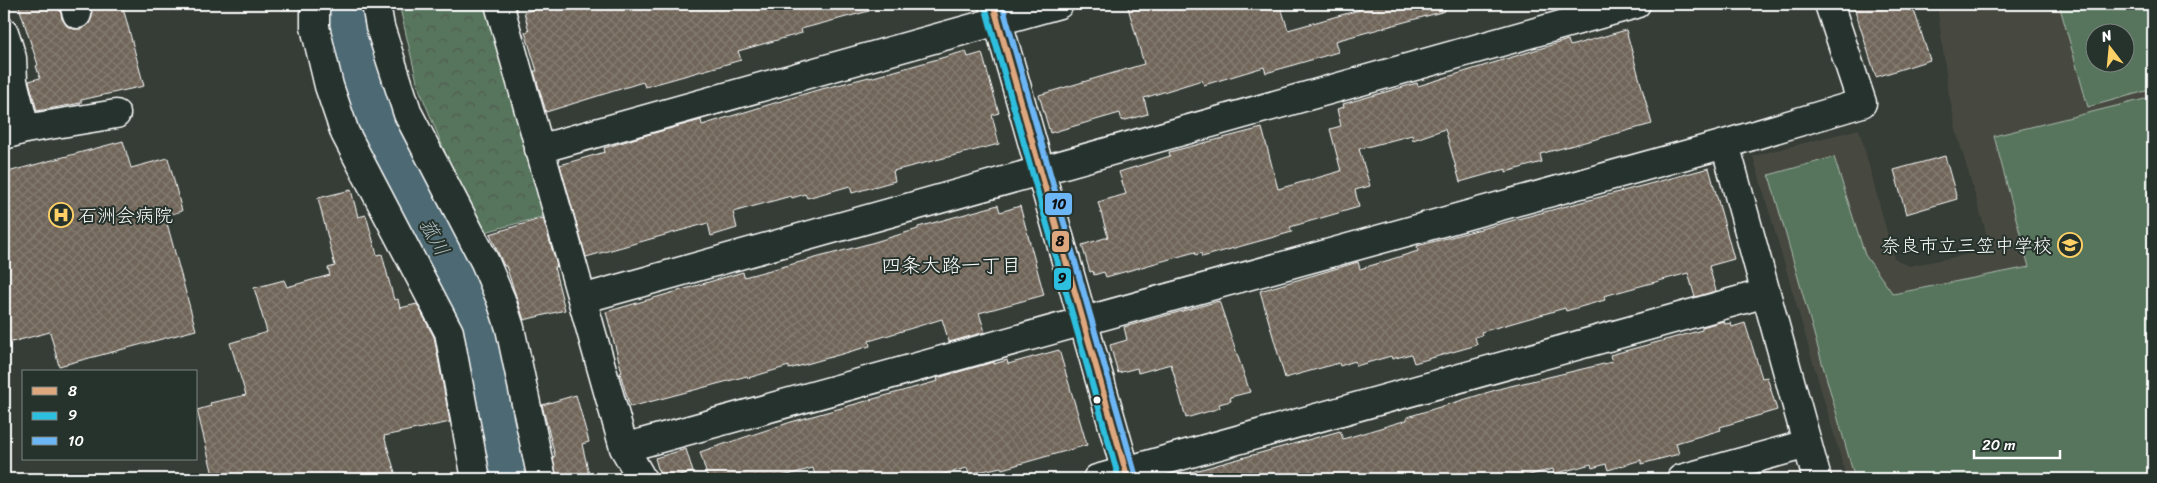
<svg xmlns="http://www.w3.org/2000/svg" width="2157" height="483" viewBox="0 0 2157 483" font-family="Sriracha,'Klee One',sans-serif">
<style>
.built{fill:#474940;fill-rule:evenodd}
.grass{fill:#57745c;stroke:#abbaae;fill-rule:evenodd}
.park{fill:url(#park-crowns);stroke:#abbaae}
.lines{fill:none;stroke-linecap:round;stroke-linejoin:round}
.river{stroke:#4d6973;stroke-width:51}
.building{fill:url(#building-cross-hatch);stroke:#fff}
.street-casing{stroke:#fff;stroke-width:31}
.secondary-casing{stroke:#fff;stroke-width:31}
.street{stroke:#26332d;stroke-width:28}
.secondary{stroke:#26332d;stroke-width:28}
.bus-1-casing{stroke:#26332d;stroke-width:10}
.bus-2-casing{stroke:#26332d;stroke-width:10}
.bus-3-casing{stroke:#26332d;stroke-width:10}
.bus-1{stroke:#dfa77e;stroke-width:6}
.bus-2{stroke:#2dbfdf;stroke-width:6}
.bus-3{stroke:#6db6f5;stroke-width:6}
.bus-dot{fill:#fff;stroke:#26332d;stroke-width:2}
.labels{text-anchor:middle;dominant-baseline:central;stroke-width:4;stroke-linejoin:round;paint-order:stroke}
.poi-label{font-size:19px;fill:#fff;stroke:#26332d;text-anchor:start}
.water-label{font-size:20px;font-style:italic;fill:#afbcc0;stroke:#26332d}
.neighbourhood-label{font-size:20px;fill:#fff;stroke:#26332d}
.line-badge{stroke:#26332d;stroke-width:2}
.pale-badge-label{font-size:14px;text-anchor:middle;font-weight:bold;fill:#111}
</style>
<defs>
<pattern id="park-crowns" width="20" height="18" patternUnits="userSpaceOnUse" patternTransform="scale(1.25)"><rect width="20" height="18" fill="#57745c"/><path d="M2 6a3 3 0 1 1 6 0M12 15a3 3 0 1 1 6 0" fill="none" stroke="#505c52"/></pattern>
<pattern id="building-cross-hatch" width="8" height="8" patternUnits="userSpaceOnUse" patternTransform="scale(1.25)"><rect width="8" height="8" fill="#706559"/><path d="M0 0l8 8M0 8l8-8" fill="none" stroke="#857c72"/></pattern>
</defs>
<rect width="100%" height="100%" fill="#353d36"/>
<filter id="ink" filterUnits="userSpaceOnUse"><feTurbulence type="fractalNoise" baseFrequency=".02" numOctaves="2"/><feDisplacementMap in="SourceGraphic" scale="10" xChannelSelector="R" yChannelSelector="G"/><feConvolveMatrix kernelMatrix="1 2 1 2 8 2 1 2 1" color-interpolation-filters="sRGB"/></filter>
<g filter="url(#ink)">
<path class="built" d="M1937 4H2153V479H1847L1753 156 1859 129 1894 258 1909 266 1986 251 1988 239 1957 134 1948 89ZM2094 32H2124V62H2094Z"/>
<path class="grass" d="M2059 4H2153V89L2088 107ZM2094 32H2124V62H2094Z
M2153 97V479H1855L1769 175 1834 157 1865 255 1893 294 2029 267 1994 136Z"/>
<path class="park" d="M399 4H487L545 216 485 232 449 162 418 86Z"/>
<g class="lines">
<path class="river" d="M339 4C345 94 392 164 435 241 445 257 456 273 464 290 489 344 495 420 504 479"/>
</g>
<path class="building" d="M18 4H59L62 19 67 26 74 29H82L89 24 92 17 90 4H122L144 86 81 100V103L37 111 29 81 40 78 36 66 38 65Z
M552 4H868L869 11 801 29 802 33 738 51 741 60 645 87 643 82 546 112 534 71H537L525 32 529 31 524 12Z
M1127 4H1280L1288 30 1359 10 1357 4H1444L1445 11 1335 41 1338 52 1266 73 1264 67 1204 85 1202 80 1144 98 1148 114 1122 121 1120 113 1050 133 1039 95 1144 64Z
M1853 4H1912L1930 60 1876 77Z
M1626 30 1652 124 1540 154 1542 162 1506 172V169L1460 182 1445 129 1413 140 1412 135 1359 149 1370 186 1355 190 1359 207 1290 227 1292 232 1202 257 1201 253 1196 255 1195 252 1106 277 1104 272 1094 275 1093 271 1090 272 1082 245 1108 237 1098 202 1126 194 1119 172 1170 156 1169 152 1262 128 1278 189 1341 171 1330 129 1341 126 1337 109 1344 107 1343 104 1417 83 1418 86 1568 40 1570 46Z
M966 51 968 57 982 53 999 113 992 115 999 144 893 171 895 181 852 193 850 186 807 198 805 194 792 198 791 196 733 212 737 228 711 236 708 223 586 257 560 165 605 152 604 148 640 137 701 120 702 125 814 91 869 77 870 78Z
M123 141 131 168 168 158 182 211 165 216 196 330 59 366 50 332 4 344V173Z
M1945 156 1957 199 1906 214 1894 170Z
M1709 168 1734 259 1709 266 1716 291 1695 297 1688 273 1604 296 1605 300 1566 311 1565 308 1481 332 1482 335 1475 337 1477 345 1414 363 1411 354 1392 359 1391 356 1356 366 1355 361 1340 366 1339 363 1285 378 1260 291 1358 262 1360 269 1418 251 1417 246Z
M351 190 358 217 366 215 377 255 382 254 394 300 398 299 400 308 417 304 434 337 450 422 384 436 397 479H214L197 410 211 406 210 403 246 395 230 343 267 332 254 288 284 280 287 287 330 275 328 268 335 266 318 198Z
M998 205 1000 212 1020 206 1044 295 979 313 985 332 949 342 942 319 869 341 870 346 789 369V366L748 378 747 376 630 407 620 373 622 372 606 312 743 272 744 277 868 244 918 229V227Z
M543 218 557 266 554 267 565 310 524 320 506 266H504L490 234Z
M1219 301 1250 392 1230 397 1231 401 1219 404 1220 408 1186 418 1171 364 1138 373 1137 368 1118 373 1110 345 1127 340 1124 327Z
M1724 321 1725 324 1731 323 1732 327 1745 323 1762 378 1767 377 1777 410 1720 427 1721 430 1676 443 1679 454 1641 464V460L1608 470 1606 464 1592 468 1591 464 1554 474 1553 469 1514 479H1192L1191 472 1340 431 1343 439 1407 420V417L1502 388 1612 362 1610 355 1702 330V327Z
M1059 350 1087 445 1002 469 1001 467 969 474 967 468 925 479H816L813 468 773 479H708L700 452 791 422 938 381 937 378 994 362V364L1007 360 1008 364Z
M576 395 589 442 582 444 590 479H557L553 457 555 456 542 405Z
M686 449 693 472 661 479 655 458Z"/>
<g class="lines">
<defs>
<path id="street" d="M74 4 77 14
M376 4 380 27 408 114 485 262 501 300 510 328 542 479
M499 4 624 448 642 479
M4 32 12 58 13 81 25 129
M4 135 25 129 116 114
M1725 144 1817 479
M539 149 1059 4
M582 299 1636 4
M624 448 1725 144 1862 103 1829 4
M1097 479 1766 293
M1681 479 1807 444"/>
<path id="secondary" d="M315 4V27L329 86 345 133 449 332 476 479
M993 4 1128 479"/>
</defs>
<use href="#street" class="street-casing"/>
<use href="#secondary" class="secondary-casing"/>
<use href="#street" class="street"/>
<use href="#secondary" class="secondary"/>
<defs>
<path id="bus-1" d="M993 4 1128 479"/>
<path id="bus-2" d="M985 6 1119 479"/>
<path id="bus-3" d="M1002 4 1136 477"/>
</defs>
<use href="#bus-1" class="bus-1-casing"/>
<use href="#bus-2" class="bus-2-casing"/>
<use href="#bus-3" class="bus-3-casing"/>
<use href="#bus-1" class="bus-1"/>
<use href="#bus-2" class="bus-2"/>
<use href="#bus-3" class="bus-3"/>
</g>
</g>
<defs>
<symbol id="hospital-ring" viewBox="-11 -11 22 22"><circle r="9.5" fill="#26332d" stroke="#ffd166" stroke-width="1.5"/><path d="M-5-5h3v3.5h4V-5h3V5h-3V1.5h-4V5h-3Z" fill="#ffd166"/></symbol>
<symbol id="school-ring" viewBox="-11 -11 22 22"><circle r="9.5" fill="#26332d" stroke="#ffd166" stroke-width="1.5"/><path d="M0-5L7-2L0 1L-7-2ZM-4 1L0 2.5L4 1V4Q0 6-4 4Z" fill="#ffd166"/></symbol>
</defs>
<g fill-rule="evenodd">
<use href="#hospital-ring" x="47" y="201" width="28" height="28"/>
<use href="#school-ring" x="2056" y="231" width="28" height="28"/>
</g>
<circle class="bus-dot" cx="1097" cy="400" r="4.5"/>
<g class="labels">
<g class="poi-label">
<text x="78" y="215">石洲会病院</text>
<text x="2052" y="245" text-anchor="end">奈良市立三笠中学校</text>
</g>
<g class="water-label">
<text transform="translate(434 237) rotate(60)">菰川</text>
</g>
<g class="neighbourhood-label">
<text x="951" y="265">四条大路一丁目</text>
</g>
</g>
<g class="line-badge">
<rect x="1044" y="192" width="29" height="24" rx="5" fill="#6db6f5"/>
<rect x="1051" y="230" width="19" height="23" rx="5" fill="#dfa77e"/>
<rect x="1053" y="267" width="19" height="24" rx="5" fill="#2dbfdf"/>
</g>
<g class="pale-badge-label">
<text x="1059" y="209">10</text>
<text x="1060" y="246">8</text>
<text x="1062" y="283">9</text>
</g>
<rect width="2157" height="483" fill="none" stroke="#26332d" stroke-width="20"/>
<rect x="10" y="10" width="2137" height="463" fill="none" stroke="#fff" stroke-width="2" filter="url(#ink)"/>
<rect x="22" y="370" width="175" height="90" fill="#26332d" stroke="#7d8581"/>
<rect x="32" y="387" width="25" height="8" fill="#dfa77e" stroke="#7d8581"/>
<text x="68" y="396" font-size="15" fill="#ffffff">8</text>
<rect x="32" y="412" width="25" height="8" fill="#2dbfdf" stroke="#7d8581"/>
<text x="68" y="420" font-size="15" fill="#ffffff">9</text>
<rect x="32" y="437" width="25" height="8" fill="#6db6f5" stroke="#7d8581"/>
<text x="68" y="446" font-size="15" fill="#ffffff">10</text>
<g transform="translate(2110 48) rotate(344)"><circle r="24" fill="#26332d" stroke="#7d8581"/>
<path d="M0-4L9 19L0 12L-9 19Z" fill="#ffd166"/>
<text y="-8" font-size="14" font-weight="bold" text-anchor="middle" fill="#ffffff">N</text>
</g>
<path d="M1974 450v8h86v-8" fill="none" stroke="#ffffff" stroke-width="2.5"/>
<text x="1982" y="450" font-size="15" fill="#ffffff" stroke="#26332d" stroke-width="4" paint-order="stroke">20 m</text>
</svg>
